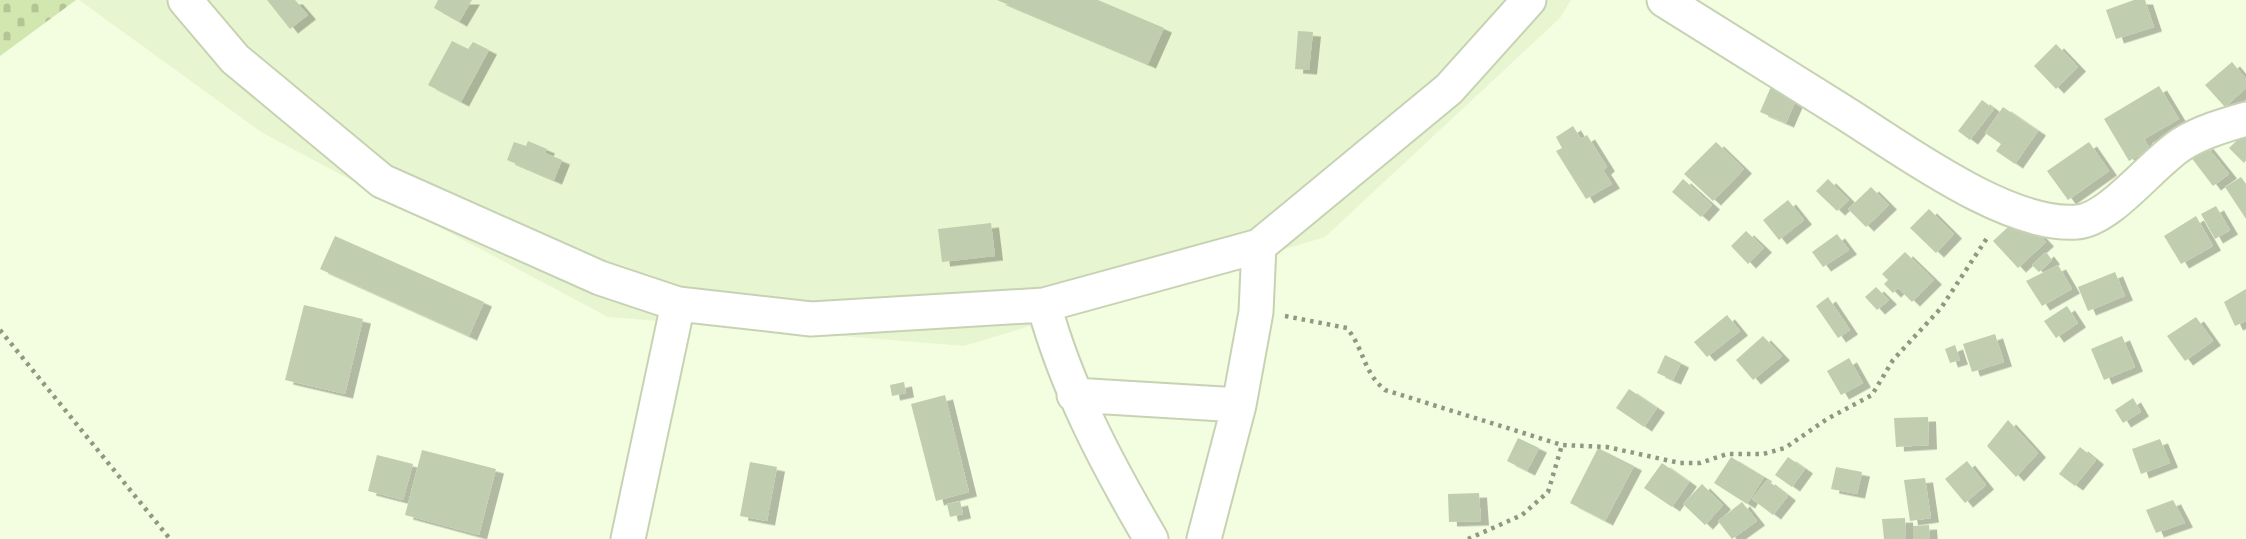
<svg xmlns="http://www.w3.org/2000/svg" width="2246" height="539" viewBox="0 0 2246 539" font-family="Barlow,sans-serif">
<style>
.built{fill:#e7f6d0}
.cemetery{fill:url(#cemetery-stones)}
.building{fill:#c1cdaf;filter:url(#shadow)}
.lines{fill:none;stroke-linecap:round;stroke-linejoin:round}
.minor-casing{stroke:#c7d2b4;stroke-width:37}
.path{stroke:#909883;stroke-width:4.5;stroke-dasharray:3.5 5;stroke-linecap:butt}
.minor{stroke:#fff;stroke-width:33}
</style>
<defs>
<pattern id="cemetery-stones" width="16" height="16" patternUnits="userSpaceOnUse" patternTransform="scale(1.75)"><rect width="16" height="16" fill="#d2e6af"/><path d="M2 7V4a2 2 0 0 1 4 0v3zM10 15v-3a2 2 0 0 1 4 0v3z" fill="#b3c495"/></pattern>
<filter id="shadow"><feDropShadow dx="8" dy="4.5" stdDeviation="0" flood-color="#0004"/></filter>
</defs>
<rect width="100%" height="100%" fill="#f3fee0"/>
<path class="built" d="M79 0H1571L1560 18 1325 237 964 346 608 317 261 132Z"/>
<path class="cemetery" d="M0 0H76L0 56Z"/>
<path class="building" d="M267 0H295L308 15 290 29Z
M438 0H472L459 22 434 8Z
M997 0H1098L1164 28 1148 64Z
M2134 0H2145L2154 27 2116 39 2106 10Z
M1298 31 1313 32 1309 70 1295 69Z
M452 41 468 49 473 42 489 50 461 102 428 85Z
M2056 44 2078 67 2056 89 2034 66Z
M2232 62 2246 79V88L2225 107 2205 85Z
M1773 82 1799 93 1786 123 1760 112Z
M2159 86 2179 119 2144 139 2150 149 2129 161 2104 119Z
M1982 100 1994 109 1970 140 1958 131Z
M2003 107 2038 131 2015 164 1996 151 2001 144 1985 133Z
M1573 126 1581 139 1587 135 1607 167 1603 170 1612 184 1586 199 1556 151 1562 148 1556 137Z
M2246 132V160L2244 163 2229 148Z
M528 141 547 149 545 153 562 160 554 180 507 160 514 142 526 146Z
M1716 142 1744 169 1713 201 1684 174Z
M2089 142 2109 171 2068 200 2047 171Z
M2205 144 2229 174 2213 186 2190 156Z
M2241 177 2246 184V219L2225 187Z
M1683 179 1712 205 1701 217 1672 192Z
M1828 179 1849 200 1837 211 1816 191Z
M1871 187 1889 205 1866 227 1848 209Z
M1788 200 1804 220 1779 240 1763 220Z
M2216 206 2230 230 2215 239 2201 214Z
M1929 209 1954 234 1936 253 1910 228Z
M2021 215 2046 242 2018 268 1993 241Z
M2196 216 2213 246 2181 264 2164 236Z
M991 223 995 256 942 262 938 229Z
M1746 231 1764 248 1748 264 1731 246Z
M1837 234 1849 250 1823 267 1812 252Z
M335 236 484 302 469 336 320 269Z
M1905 252 1934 280 1912 302 1898 288 1893 293 1884 284 1888 280 1882 274Z
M2046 252 2052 260 2039 272 2032 265Z
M2058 265 2072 289 2042 306 2026 281Z
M2115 272 2125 296 2088 311 2078 287Z
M1876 287 1889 300 1877 310 1865 297Z
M2246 289V321L2235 326 2224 302Z
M1828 297 1850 330 1838 338 1816 306Z
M304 305 363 319 345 394 285 380Z
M2067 306 2078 323 2056 338 2044 321Z
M1727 315 1740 331 1707 357 1694 342Z
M2196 317 2213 341 2185 361 2167 336Z
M1995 334 2004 362 1972 372 1963 344Z
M1763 336 1782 356 1753 380 1736 360Z
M2122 336 2135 367 2104 380 2091 349Z
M1955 345 1960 360 1950 363 1945 349Z
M1665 355 1681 363 1673 380 1657 373Z
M1849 358 1863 383 1841 395 1827 371Z
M904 382 906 393 892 396 890 385Z
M1629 389 1657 408 1644 427 1616 408Z
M945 395 969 492 936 501 911 404Z
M2133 398 2141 412 2123 423 2115 410Z
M1928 417 1929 445 1896 447 1894 418Z
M2008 420 2038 453 2016 477 1987 446Z
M1518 438 1539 448 1527 471 1507 461Z
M2160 439 2170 463 2141 474 2132 449Z
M2080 447 2096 460 2075 486 2059 474Z
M1598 448 1634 466 1605 521 1570 503Z
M422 450 496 469 479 535 405 515Z
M377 455 413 464 403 500 368 491Z
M1731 457 1764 477 1747 504 1714 483Z
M1788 457 1805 469 1792 487 1775 475Z
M1967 461 1986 485 1965 503 1945 479Z
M750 462 777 467 767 521 740 516Z
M1662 463 1689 482 1672 507 1644 488Z
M1836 467 1862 472 1857 494 1831 489Z
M1925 478 1931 518 1910 521 1904 480Z
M1767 480 1788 496 1773 515 1752 499Z
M1702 484 1723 505 1705 525 1683 504Z
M1479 493 1481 521 1449 522 1448 494Z
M2173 500 2185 523 2156 533 2146 510Z
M960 501 963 514 950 517 947 504Z
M1742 502 1757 521 1732 539 1718 521Z
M1905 518 1906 539H1884L1882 519Z
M1929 525 1930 539H1913V526Z"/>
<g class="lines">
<defs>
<path id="minor" d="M185 0 235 59 382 181 600 278 678 304 811 319 1044 305 1259 246 1449 89 1529 0
M1664 0C1723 37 1781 73 1840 110 1898 146 2007 228 2077 222 2110 220 2153 162 2182 144 2201 132 2225 125 2246 119
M1044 305C1067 389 1107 464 1151 539
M1074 395 1239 405
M628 539 678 304
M1204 539 1239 405 1256 312 1259 246"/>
</defs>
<use href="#minor" class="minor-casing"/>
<path class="path" d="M1285 316 1347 328C1365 351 1363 372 1385 390L1562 445 1607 447 1680 463H1700L1727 454H1763L1785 448 1827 419 1872 395 1893 360 1941 308 1989 235
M0 330 170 539
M1468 539 1522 515 1548 492 1562 445"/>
<use href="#minor" class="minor"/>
</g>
</svg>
